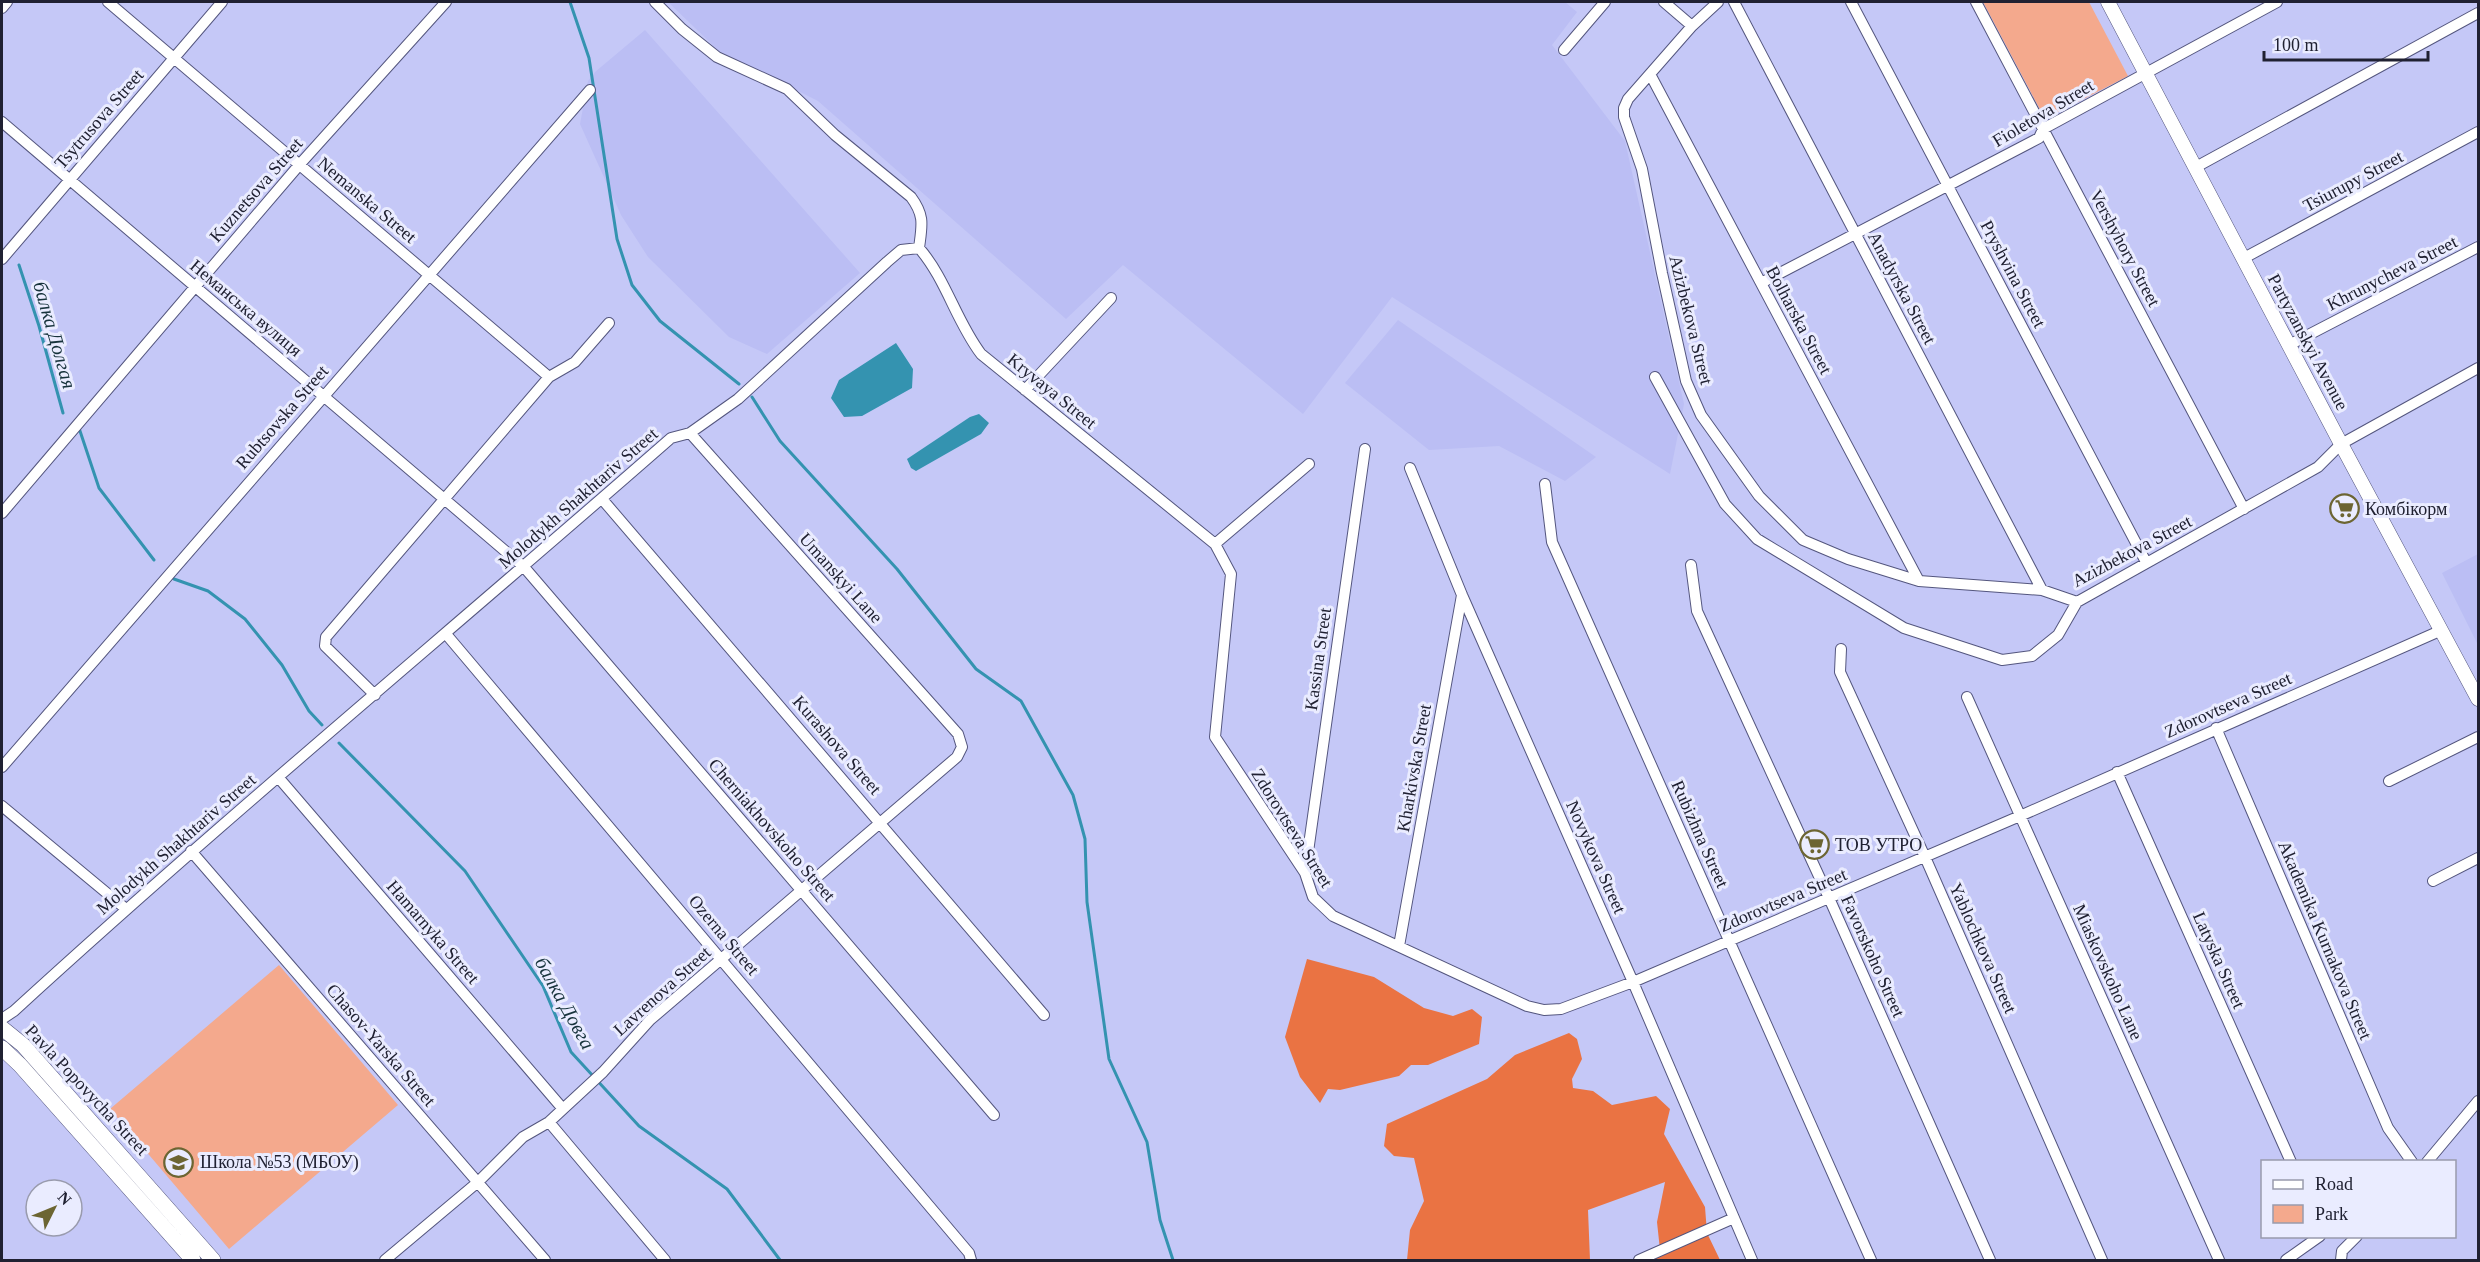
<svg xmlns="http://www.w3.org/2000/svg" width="2480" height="1262" viewBox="0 0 2480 1262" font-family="Georgia,serif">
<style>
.built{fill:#bbbef4}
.green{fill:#f4a98d}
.forest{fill:#ea7343}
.water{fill:#3493b0}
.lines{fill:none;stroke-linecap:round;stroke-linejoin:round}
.stream{stroke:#3493b0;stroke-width:3}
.minor-casing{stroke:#54567e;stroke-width:12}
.tertiary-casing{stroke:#54567e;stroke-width:15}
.secondary-casing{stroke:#54567e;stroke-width:16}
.minor{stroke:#fff;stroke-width:10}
.tertiary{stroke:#fff;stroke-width:14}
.secondary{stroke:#fff;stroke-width:15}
.labels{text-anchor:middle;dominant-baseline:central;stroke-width:6;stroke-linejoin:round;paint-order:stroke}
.street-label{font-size:18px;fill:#202132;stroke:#eaecff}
.poi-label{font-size:18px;fill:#202132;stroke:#eaecff;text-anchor:start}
.water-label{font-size:20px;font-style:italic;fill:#17333c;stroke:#eaecff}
</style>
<rect width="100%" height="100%" fill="#c5c8f7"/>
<path class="built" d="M668 2H1565L1577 12 1552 45 1625 141 1684 404 1670 474 1392 297 1303 414 1123 265 1066 319 818 101 719 51Z
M645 30 860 273 767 354 729 337 648 257 621 215 580 124 588 81 595 72Z
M1398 320 1596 457 1565 481 1499 446 1429 450 1345 383Z
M2478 554V645L2442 573Z"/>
<path class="green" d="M1983 2H2089L2128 76 2045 119Z
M279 965 398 1105 229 1249 110 1109Z"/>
<path class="forest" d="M1307 959 1374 977 1424 1008 1453 1016 1472 1009 1482 1017 1479 1044 1428 1065H1411L1399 1076 1340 1090 1328 1089 1320 1103 1300 1077 1285 1037Z
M1569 1033 1577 1039 1582 1059 1572 1079 1573 1088 1593 1091 1612 1105 1656 1096 1670 1109 1664 1134 1705 1207 1707 1233 1720 1260H1642L1660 1250 1657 1222 1665 1182 1588 1210 1590 1260H1407L1410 1230 1424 1201 1414 1158 1394 1156 1384 1146 1387 1124 1487 1079 1515 1055Z"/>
<path class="water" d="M896 343 913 369 912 388 862 416 844 417 831 398 839 380Z
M979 414 989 423 981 434 916 471 911 468 907 459 970 417Z"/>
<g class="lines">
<path class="stream" d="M570 2 589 58 617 239 632 285 660 321 739 384
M19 265 39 326 63 413
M752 397 780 441 897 569 976 669 1021 701 1073 795 1085 839 1087 902 1109 1059 1147 1142 1160 1220 1173 1260
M79 428 99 488 154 560
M174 579 208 591 245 619 282 665 309 711 322 725
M339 743 465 871 543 986 571 1052 639 1126 727 1189 780 1260"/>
<defs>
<path id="minor" d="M108 2 549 377
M655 2 682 29 717 57 787 89 835 135 911 197C925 216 922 225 919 248 946 279 956 321 981 354L1215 544 1231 574 1215 737 1305 873 1313 897 1333 916 1527 1006 1544 1010 1561 1009 1633 982 2020 816 2442 630
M1664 2 1692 26
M1718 2 1692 26 1628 99 1624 108V117L1642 169 1662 273 1686 381 1701 415 1759 496 1803 540 1848 559 1919 581 2042 590 2077 602 2318 467 2341 444 2478 368
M1734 2 2042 590
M1851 2 2146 562
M1976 2 2244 509
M2 8 7 2
M1564 50 1605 2
M1650 74 1919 581
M2 122 524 567 994 1115
M2196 167 2478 13
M2244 258 2478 132
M2 259 222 2
M1761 283 2039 138 2043 129 2277 2
M2289 345 2478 247
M1655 377 1725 504 1757 539 1904 628 2002 660 2032 656 2058 635 2077 602
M1025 390 1111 298
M1410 468 1462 595 1633 982 1752 1260
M1545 484 1552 542 1871 1260
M602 499 1044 1015
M2 513 300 164 446 2
M1215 544 1309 464
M1691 565 1697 611 1829 898 1990 1260
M446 634 969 1253 971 1260
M1841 649 1840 672 1925 857 2102 1260
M375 695 325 646 326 637 549 377 575 362 609 323
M1967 697 2219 1260
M2216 728 2388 1128 2412 1162
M2 767 590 90
M2117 772 2291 1162
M278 777 563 1109
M2389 781 2478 737
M2 806 126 909
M191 851 545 1260
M1305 873 1365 449
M2433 881 2478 858
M1399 946 1462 595
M2 1019 14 1011C228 815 452 630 671 438L690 433 738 399 887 262 901 250 919 248
M549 1122 665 1260
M2427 1162 2478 1101
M385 1260 478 1182 523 1137 549 1122 563 1109 603 1072 650 1020 957 757 962 747 958 734 690 433
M1639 1260 1734 1218
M2286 1260 2320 1236
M2341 1260 2342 1251 2357 1236"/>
<path id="tertiary" d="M2108 2 2341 444 2478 699"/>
<path id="secondary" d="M2 1028 23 1045 213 1260
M2 1048 20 1065 193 1260"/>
</defs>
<use href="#minor" class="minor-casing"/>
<use href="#tertiary" class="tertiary-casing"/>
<use href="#secondary" class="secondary-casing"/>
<use href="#minor" class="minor"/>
<use href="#tertiary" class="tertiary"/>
<use href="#secondary" class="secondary"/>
</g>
<defs>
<symbol id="supermarket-ring" viewBox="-11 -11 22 22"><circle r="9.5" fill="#eaecff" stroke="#6c6532" stroke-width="1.5"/><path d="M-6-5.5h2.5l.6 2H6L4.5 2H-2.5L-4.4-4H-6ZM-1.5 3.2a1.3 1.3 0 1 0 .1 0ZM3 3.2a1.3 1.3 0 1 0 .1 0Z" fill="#6c6532"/></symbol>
<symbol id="school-ring" viewBox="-11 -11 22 22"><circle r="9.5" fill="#eaecff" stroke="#6c6532" stroke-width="1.5"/><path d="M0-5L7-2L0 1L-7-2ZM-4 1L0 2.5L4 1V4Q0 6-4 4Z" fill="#6c6532"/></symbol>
</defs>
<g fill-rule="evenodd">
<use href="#supermarket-ring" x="2328" y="492" width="33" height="33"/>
<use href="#supermarket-ring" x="1798" y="828" width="33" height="33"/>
<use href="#school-ring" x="162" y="1146" width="33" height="33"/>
</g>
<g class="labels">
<g class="street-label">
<text transform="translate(2043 113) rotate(-31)">Fioletova Street</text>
<text transform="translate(99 119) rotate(-49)">Tsytrusova Street</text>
<text transform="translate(2353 181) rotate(-28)">Tsiurupy Street</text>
<text transform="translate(256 190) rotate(-49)">Kuznetsova Street</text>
<text transform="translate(367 200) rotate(40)">Nemanska Street</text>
<text transform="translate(2125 248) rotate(62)">Vershyhory Street</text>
<text transform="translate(2392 273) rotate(-27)">Khrunycheva Street</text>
<text transform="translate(2013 274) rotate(62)">Pryshvina Street</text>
<text transform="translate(1902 288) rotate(62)">Anadyrska Street</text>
<text transform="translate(246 308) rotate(40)">Неманська вулиця</text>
<text transform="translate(1691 320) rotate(76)">Azizbekova Street</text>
<text transform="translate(1799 320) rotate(62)">Bolharska Street</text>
<text transform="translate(2308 342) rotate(62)">Partyzanskyi Avenue</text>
<text transform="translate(1052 391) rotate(39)">Kryvaya Street</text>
<text transform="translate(282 417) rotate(-49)">Rubtsovska Street</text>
<text transform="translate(578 498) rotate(-41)">Molodykh Shakhtariv Street</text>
<text transform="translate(2132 551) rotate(-28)">Azizbekova Street</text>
<text transform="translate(841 578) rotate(48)">Umanskyi Lane</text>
<text transform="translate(1318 659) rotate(-82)">Kassina Street</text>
<text transform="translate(2228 705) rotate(-24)">Zdorovtseva Street</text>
<text transform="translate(837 745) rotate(49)">Kurashova Street</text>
<text transform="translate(1414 768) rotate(-80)">Kharkivska Street</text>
<text transform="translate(1292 828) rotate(58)">Zdorovtseva Street</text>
<text transform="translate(772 830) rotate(49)">Cherniakhovskoho Street</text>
<text transform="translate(1700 834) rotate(66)">Rubizhna Street</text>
<text transform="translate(176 844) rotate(-41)">Molodykh Shakhtariv Street</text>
<text transform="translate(1596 857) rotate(66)">Novykova Street</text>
<text transform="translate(1783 900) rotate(-23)">Zdorovtseva Street</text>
<text transform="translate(433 932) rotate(49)">Hamarnyka Street</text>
<text transform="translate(724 935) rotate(50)">Ozerna Street</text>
<text transform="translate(2325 940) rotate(67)">Akademika Kurnakova Street</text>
<text transform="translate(1983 948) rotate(66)">Yablochkova Street</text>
<text transform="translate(1873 956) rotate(66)">Favorskoho Street</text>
<text transform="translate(2219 960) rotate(66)">Latyska Street</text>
<text transform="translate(2108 972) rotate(66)">Miaskovskoho Lane</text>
<text transform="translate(662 991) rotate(-42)">Lavrenova Street</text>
<text transform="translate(381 1045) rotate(49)">Chasov-Yarska Street</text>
<text transform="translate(87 1090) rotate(47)">Pavla Popovycha Street</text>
</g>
<g class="poi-label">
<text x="2365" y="509">Комбікорм</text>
<text x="1835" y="845">ТОВ УТРО</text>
<text x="200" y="1162">Школа №53 (МБОУ)</text>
</g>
<g class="water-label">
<text transform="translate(55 335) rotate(74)">балка Долгая</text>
<text transform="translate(565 1003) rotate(61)">балка Довга</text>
</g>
</g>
<rect width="2480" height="1262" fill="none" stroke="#202132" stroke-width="6"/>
<rect x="2261" y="1160" width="195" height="78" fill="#eaecff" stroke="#999bad" stroke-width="1.5"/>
<rect x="2273" y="1180" width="30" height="9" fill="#ffffff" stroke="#999bad" stroke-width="1.5"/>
<text x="2315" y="1190" font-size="18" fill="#202132">Road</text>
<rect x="2273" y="1205" width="30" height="18" fill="#f4a98d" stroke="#999bad" stroke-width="1.5"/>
<text x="2315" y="1220" font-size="18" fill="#202132">Park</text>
<g transform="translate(54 1208) rotate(47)"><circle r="28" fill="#eaecff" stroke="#999bad" stroke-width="1.5"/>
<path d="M0-4.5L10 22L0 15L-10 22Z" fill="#6c6532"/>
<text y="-9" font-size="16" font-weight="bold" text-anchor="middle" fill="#202132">N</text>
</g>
<path d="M2264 51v9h164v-9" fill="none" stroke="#202132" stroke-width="3"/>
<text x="2273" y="51" font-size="18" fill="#202132" stroke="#eaecff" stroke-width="4.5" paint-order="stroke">100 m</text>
</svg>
